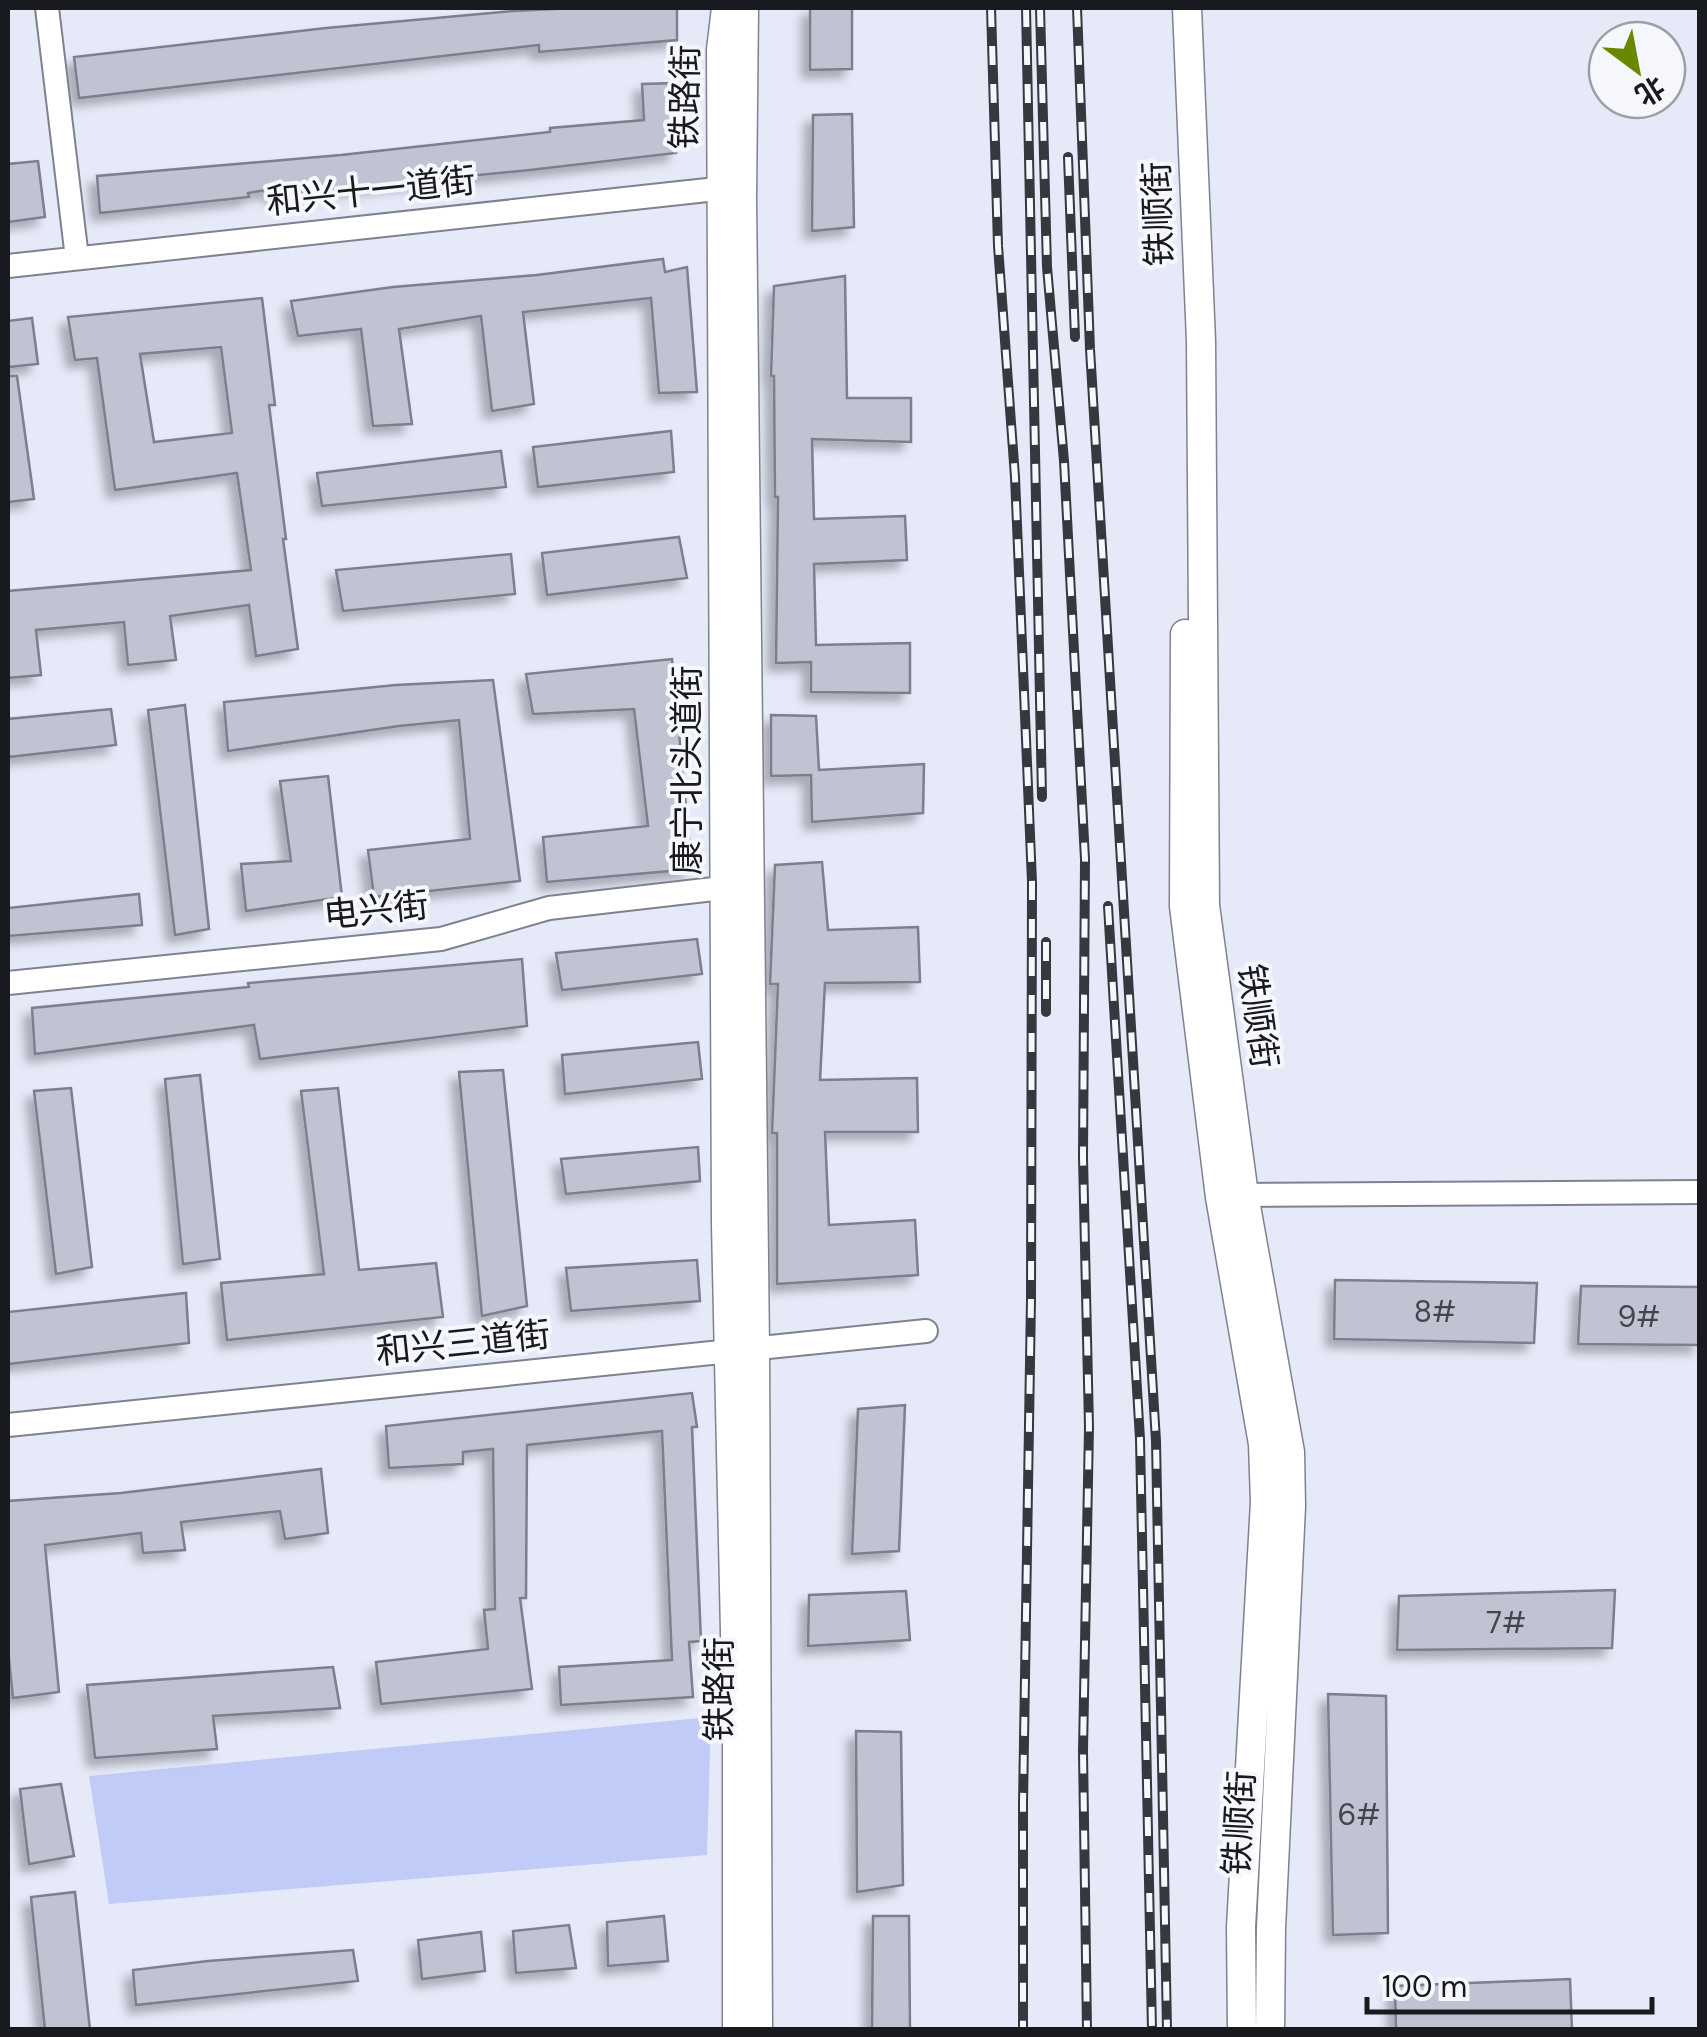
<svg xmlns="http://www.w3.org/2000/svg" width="1707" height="2037" viewBox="0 0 1707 2037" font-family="'DM Sans','Noto Sans SC',sans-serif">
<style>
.green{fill:#c0cbf8}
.building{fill:#c0c4d2;stroke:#7c7f8c;stroke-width:2.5;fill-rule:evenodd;filter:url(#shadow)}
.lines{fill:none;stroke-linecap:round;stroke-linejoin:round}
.minor-casing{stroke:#7e828f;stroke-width:26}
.major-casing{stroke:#7e828f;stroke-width:31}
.minor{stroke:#fff;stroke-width:22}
.major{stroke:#fff;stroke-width:28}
.rail-casing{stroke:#37383f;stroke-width:10}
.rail{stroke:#f6f7fd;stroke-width:6;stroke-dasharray:19;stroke-linecap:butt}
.labels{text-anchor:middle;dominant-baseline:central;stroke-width:8;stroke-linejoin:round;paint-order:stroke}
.number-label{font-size:30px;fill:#43444c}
.street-label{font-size:35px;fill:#191a1f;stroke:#f6f7fd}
</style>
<defs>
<filter id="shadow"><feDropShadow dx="-8" dy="8" stdDeviation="5" flood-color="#0004"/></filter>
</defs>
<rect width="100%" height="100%" fill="#e6eaf8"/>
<path class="green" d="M711 1717 707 1855 109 1904 89 1776Z"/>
<path class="building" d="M575 8H677V40L539 52V45L79 98 74 57 326 28 513 11Z
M810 8H852V69L810 70Z
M676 83V153L530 170 273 195 272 189 248 193 249 197 100 213 97 176 341 155 550 132V128L644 120 642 84Z
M852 114 854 227 812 231 813 115Z
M38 161 45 217 8 222V164Z
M663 259 665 272 687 267 697 392 659 393 651 298 523 312 534 404 492 411 481 316 399 329 412 424 373 426 361 329 298 336 291 301 393 287 537 275Z
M845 276 847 398H911V442L812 439 814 519 905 516 907 560 814 564 816 645 910 643V693L811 692V662L776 663 778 497H775L774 376H771L774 286Z
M262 298 275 405H269L286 539H283L298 649 256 656 249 605 170 616 176 660 128 665 124 622 36 630 41 675 8 678V591L251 570 237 473 115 490 97 358 75 360 68 317ZM221 347 232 433 154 442 140 354Z
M32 318 38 364 8 367V321Z
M8 376H17L34 499 8 502Z
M671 431 674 472 538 487 533 447Z
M501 451 506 487 322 506 317 473Z
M679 537 687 578 547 595 542 553Z
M511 554 515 594 343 611 336 570Z
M672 659 692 869 547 882 543 837 648 826 634 709 533 714 526 674Z
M493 680 520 881 374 897 368 850 470 839 459 720 399 726 228 751 224 702 396 685Z
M185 705 209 929 175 935 148 710Z
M111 709 116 745 8 757V719Z
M771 715 816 716 819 770 924 764 923 813 812 822 811 775 771 776Z
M328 776 342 897 246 911 241 864 291 861 280 781Z
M822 862 828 930 918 927 920 982 825 983 820 1080 917 1078 918 1132H825L829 1225 915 1220 918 1275 777 1284V1133H772L778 984H770L775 865Z
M139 894 142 925 8 936V908Z
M697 939 702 974 562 990 556 953Z
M522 959 527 1026 260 1059 254 1025 35 1054 32 1008 249 987 248 983Z
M698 1042 702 1079 565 1094 562 1055Z
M503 1070 527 1306 482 1316 459 1072Z
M200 1075 220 1259 183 1264 165 1079Z
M71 1088 92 1267 56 1274 34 1091Z
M338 1088 359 1270 436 1263 443 1317 227 1340 221 1283 324 1274 301 1091Z
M698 1147 700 1181 566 1194 561 1159Z
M697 1260 700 1301 571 1311 566 1268Z
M1335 1280 1537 1283 1534 1343 1334 1339Z
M1581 1286 1700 1287V1345L1578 1344Z
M186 1293 189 1343 8 1364V1312Z
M692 1393 697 1427H692L701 1641 689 1642 693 1697 561 1705 559 1667 672 1660 662 1431 527 1445 526 1598H520L532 1689 381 1704 376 1662 488 1649 484 1610 495 1609 493 1449 463 1452V1464L389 1468 386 1426Z
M905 1405 899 1551 852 1554 858 1409Z
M321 1469 328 1533 285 1539 280 1511 181 1522 185 1550 143 1553 141 1533 45 1545 59 1692 13 1698 8 1649V1501L121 1493Z
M1615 1590 1612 1648 1397 1650 1399 1596Z
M906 1591 910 1640 808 1646 809 1595Z
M333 1667 340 1708 213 1716 217 1749 95 1758 87 1685Z
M1328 1694 1386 1696 1388 1933 1333 1935Z
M856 1731 901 1732 903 1885 857 1892Z
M61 1784 74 1856 29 1864 20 1789Z
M75 1892 90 2030H45L31 1897Z
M664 1916 668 1961 608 1966 607 1922Z
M873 1916H909L910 2030H872Z
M569 1925 576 1968 516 1973 513 1931Z
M481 1932 485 1971 422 1979 418 1940Z
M353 1950 358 1981 136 2005 133 1970 208 1961Z
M1570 1979 1572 2030H1396L1395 1986Z"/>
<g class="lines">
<defs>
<path id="minor" d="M47 8 77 258
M8 266 735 187
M8 983 441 939 549 908 740 886
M1244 1195 1700 1192
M8 1425 926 1331"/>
<path id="major" d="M726 8 721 50 726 1225 737 1723V2030
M744 8 742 198 755 1349 758 2030
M1187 8 1201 341 1205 905 1244 1195 1290 1452 1291 1506 1271 1928 1270 2030
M1185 634 1184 906 1220 1197 1263 1444 1265 1502 1241 1927 1242 2030"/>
</defs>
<use href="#minor" class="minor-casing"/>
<use href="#major" class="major-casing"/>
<use href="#minor" class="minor"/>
<use href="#major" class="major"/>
<defs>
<path id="rail" d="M991 8 998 246 1015 477 1032 882 1031 1299 1023 1804V2030
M1026 8 1042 797
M1040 8 1047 267 1064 461 1085 859 1083 1157 1089 1427 1083 1751 1087 2030
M1077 8 1090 349 1156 1441 1167 2030
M1068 157 1075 337
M1108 906 1140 1439 1152 2030
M1046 942V1012"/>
</defs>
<use href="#rail" class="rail-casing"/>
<use href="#rail" class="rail"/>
</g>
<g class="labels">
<g class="number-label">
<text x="1435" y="1311">8#</text>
<text x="1639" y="1316">9#</text>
<text x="1506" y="1622">7#</text>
<text x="1359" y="1814">6#</text>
</g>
<g class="street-label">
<text transform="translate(685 97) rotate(-89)">铁路街</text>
<text transform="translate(371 191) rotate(-6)">和兴十一道街</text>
<text transform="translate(1158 214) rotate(-92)">铁顺街</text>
<text transform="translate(687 770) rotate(-90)">康宁北头道街</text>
<text transform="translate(376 910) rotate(-6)">电兴街</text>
<text transform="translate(1258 1016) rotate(82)">铁顺街</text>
<text transform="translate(463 1343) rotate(-6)">和兴三道街</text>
<text transform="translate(719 1689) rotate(-90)">铁路街</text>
<text transform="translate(1239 1823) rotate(-87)">铁顺街</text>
</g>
</g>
<rect width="1707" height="2037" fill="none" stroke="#191a1f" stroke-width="20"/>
<g transform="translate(1637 70) rotate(148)"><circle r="48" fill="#f6f7fd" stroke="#9e9fa4" stroke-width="2.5"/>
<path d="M0-8L18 38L0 25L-18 38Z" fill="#6a8700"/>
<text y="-15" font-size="28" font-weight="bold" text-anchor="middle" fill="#191a1f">北</text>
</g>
<path d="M1367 1997v15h285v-15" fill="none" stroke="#191a1f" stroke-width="5"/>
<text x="1382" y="1997" font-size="30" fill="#191a1f" stroke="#f6f7fd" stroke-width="8" paint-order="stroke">100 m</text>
</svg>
